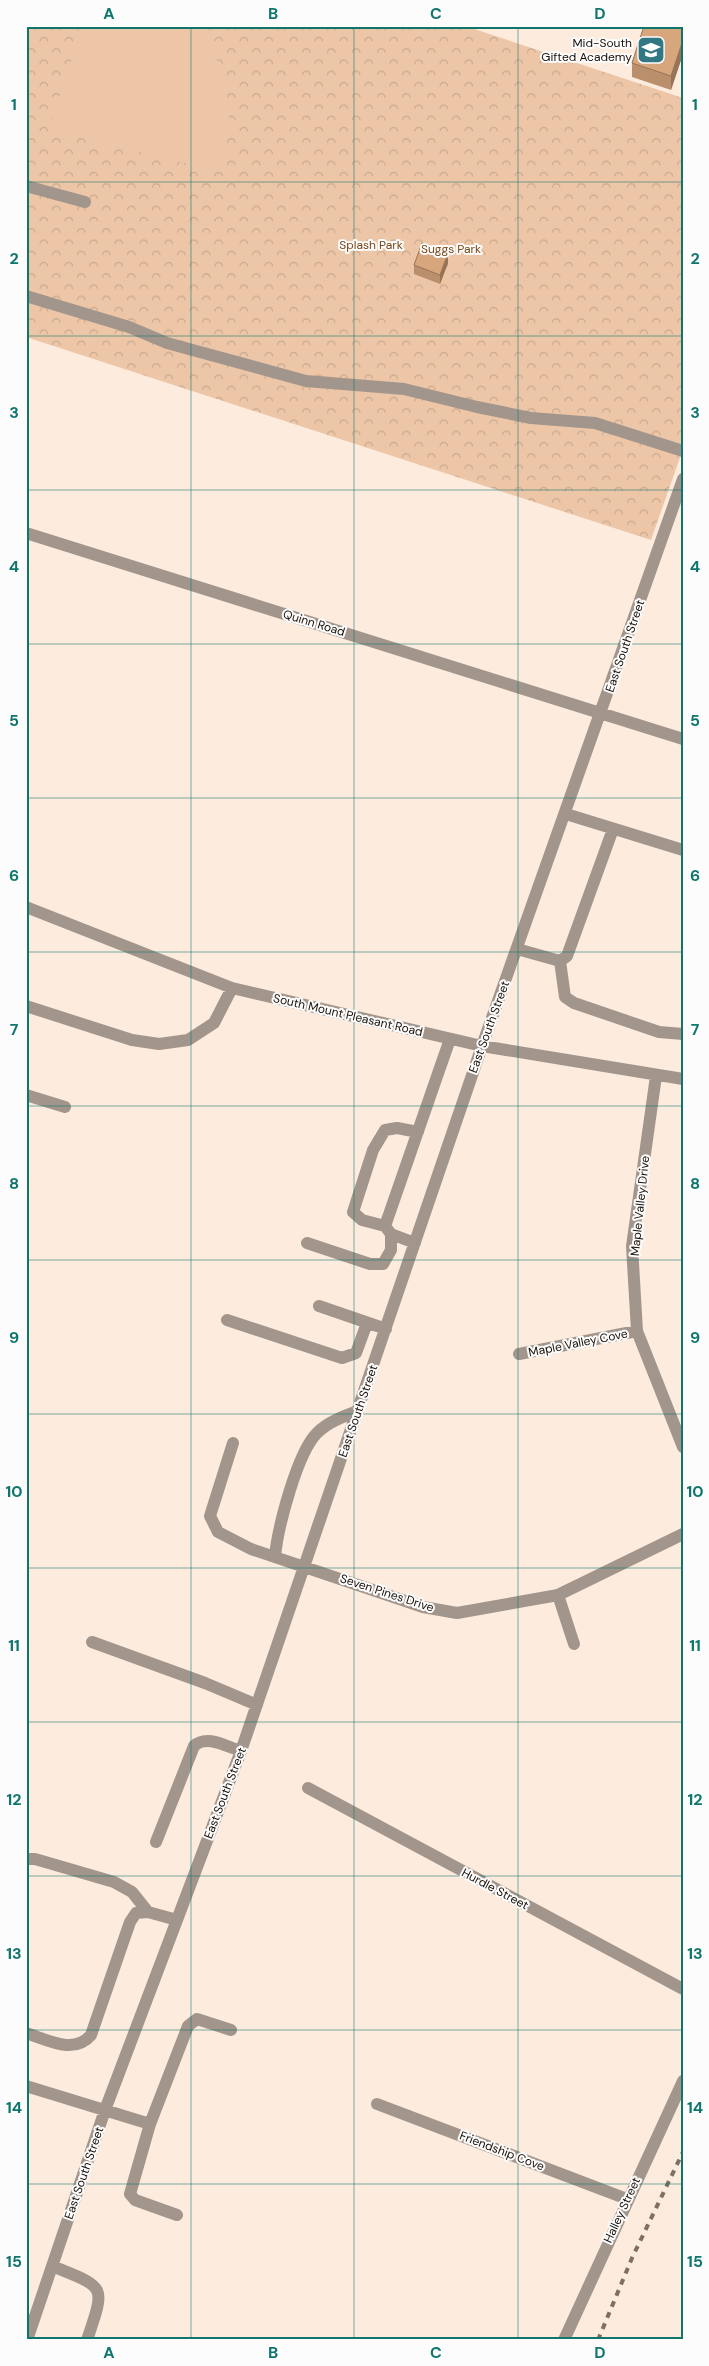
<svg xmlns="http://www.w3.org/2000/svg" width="709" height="2366" viewBox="0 0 709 2366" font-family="'DM Sans',sans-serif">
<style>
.forest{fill:url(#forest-crowns)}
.pitch{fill:#ecc6a7}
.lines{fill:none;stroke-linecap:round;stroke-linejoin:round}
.minor{stroke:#a2968c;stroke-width:12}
.rail{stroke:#7c6f64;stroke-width:4;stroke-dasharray:6 6;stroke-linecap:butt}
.wall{fill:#ba8f6b}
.shaded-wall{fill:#977457}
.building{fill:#d8a67c;stroke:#977457}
.grid{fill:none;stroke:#0f766e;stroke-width:1;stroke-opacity:0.55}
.labels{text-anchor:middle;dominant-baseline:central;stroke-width:4;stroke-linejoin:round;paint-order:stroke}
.poi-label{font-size:12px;fill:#191008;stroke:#fcfcfc;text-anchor:end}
.park-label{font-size:12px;fill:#764616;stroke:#fcfcfc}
.street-label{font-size:12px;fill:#191008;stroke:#fcfcfc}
.neatline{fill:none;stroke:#0f766e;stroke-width:2}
.grid-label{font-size:16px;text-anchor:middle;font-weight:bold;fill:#0f766e}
</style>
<defs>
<pattern id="forest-crowns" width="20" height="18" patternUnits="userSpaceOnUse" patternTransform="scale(1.25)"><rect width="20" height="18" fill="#ecc6a7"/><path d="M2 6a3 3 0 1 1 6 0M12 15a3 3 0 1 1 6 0" fill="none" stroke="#caa98e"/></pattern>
</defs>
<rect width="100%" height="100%" fill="#fdebdd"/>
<path class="forest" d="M26 26H465L683 98V449L651 540 26 337Z"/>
<path class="pitch" d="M82 26H204C218 60 233 97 228 134 227 147 221 160 217 171L56 131 52 120Z"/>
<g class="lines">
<path class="minor" d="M26 186 85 202
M26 296 129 327 167 343 306 381 404 389 477 407 531 418 595 423 683 451
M26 533 683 739
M566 814 683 850
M26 907 232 988 482 1046 683 1079
M517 949 560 961 567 956 613 829
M560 961 565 997 574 1003 659 1032 683 1034
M26 1006 132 1040 159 1044 188 1040 214 1023 232 988
M656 1076 632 1246 637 1331 683 1447
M26 1095 65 1107
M385 1226 362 1220 353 1212 373 1150 385 1130 397 1128 418 1132
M307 1243 370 1264H383L391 1250V1234
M415 1243 391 1234 385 1226 450 1039
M319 1306 386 1329
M227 1320 342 1358 356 1353 367 1323
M519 1354 637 1331
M233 1443 210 1516 218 1532 251 1549 423 1607 457 1613 558 1595
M275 1556C278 1527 297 1453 317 1433 328 1422 344 1416 358 1411
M92 1642 205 1683 257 1705
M574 1644 558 1595 683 1534
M308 1788 683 1989
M156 1842 194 1746C207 1734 227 1747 241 1751
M26 1859H35L114 1882 132 1892 148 1912
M26 2033C48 2040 74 2055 91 2035L130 1922 136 1913 148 1912 177 1920
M26 2086 150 2124 188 2026 197 2019 231 2030
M377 2104 627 2199
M150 2124 130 2194 135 2200 177 2215
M52 2266C106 2288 106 2284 87 2340
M27 2340 105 2110 241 1751 482 1046 683 479
M564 2340 683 2081"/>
<path class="rail" d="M598 2340 632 2258 683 2152"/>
</g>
<path class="wall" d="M683 26V54L671 90 632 77V63Z
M448 263 440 284 414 274V265Z"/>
<path class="shaded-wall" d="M683 40V54L671 90V76Z
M448 253V263L440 284V275Z"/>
<path class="building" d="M644 26H683V40L671 76 632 63Z
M422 243 448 253 440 275 414 265Z"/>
<path class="grid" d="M191 26V2340M354 26V2340M518 26V2340M26 182H683M26 336H683M26 490H683M26 644H683M26 798H683M26 952H683M26 1106H683M26 1260H683M26 1414H683M26 1568H683M26 1722H683M26 1876H683M26 2030H683M26 2184H683"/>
<defs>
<symbol id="school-square" viewBox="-11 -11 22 22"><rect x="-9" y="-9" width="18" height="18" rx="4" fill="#327884" stroke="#fcfcfc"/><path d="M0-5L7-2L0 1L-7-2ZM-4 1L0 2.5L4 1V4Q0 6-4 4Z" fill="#fff"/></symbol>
</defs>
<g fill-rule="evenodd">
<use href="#school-square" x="635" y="34" width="32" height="32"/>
</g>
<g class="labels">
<g class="poi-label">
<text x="632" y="43">Mid-South<tspan x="632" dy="14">Gifted Academy</tspan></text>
</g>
<g class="park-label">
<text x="371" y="245">Splash Park</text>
<text x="451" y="249">Suggs Park</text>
</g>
<g class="street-label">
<text transform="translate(314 623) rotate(17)">Quinn Road</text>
<text transform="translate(625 646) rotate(-71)">East South Street</text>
<text transform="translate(348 1015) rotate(13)">South Mount Pleasant Road</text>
<text transform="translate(489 1027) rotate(-70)">East South Street</text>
<text transform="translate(640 1206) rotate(-84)">Maple Valley Drive</text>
<text transform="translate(578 1343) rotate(-11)">Maple Valley Cove</text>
<text transform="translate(358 1411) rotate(-71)">East South Street</text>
<text transform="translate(387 1593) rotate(18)">Seven Pines Drive</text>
<text transform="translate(225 1793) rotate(-69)">East South Street</text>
<text transform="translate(495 1889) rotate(28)">Hurdle Street</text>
<text transform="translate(502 2151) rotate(21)">Friendship Cove</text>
<text transform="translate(84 2173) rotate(-71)">East South Street</text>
<text transform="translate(622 2210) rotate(-65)">Halley Street</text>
</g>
</g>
<rect width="709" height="2366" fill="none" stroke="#fcfcfc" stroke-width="55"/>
<rect x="28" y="28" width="654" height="2310" class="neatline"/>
<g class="grid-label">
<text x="109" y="19">A</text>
<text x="273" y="19">B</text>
<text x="436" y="19">C</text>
<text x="600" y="19">D</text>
<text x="14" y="110">1</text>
<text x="695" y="110">1</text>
<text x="14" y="264">2</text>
<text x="695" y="264">2</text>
<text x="14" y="418">3</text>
<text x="695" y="418">3</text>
<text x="14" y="572">4</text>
<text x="695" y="572">4</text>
<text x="14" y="726">5</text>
<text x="695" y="726">5</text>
<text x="14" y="881">6</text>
<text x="695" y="881">6</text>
<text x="14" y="1035">7</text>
<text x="695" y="1035">7</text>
<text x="14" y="1189">8</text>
<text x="695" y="1189">8</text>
<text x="14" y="1343">9</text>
<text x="695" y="1343">9</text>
<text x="14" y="1497">10</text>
<text x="695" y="1497">10</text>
<text x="14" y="1651">11</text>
<text x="695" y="1651">11</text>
<text x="14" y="1805">12</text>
<text x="695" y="1805">12</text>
<text x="14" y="1959">13</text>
<text x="695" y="1959">13</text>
<text x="14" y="2113">14</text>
<text x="695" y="2113">14</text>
<text x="14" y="2267">15</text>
<text x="695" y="2267">15</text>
<text x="109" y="2358">A</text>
<text x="273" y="2358">B</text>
<text x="436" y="2358">C</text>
<text x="600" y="2358">D</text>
</g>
</svg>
